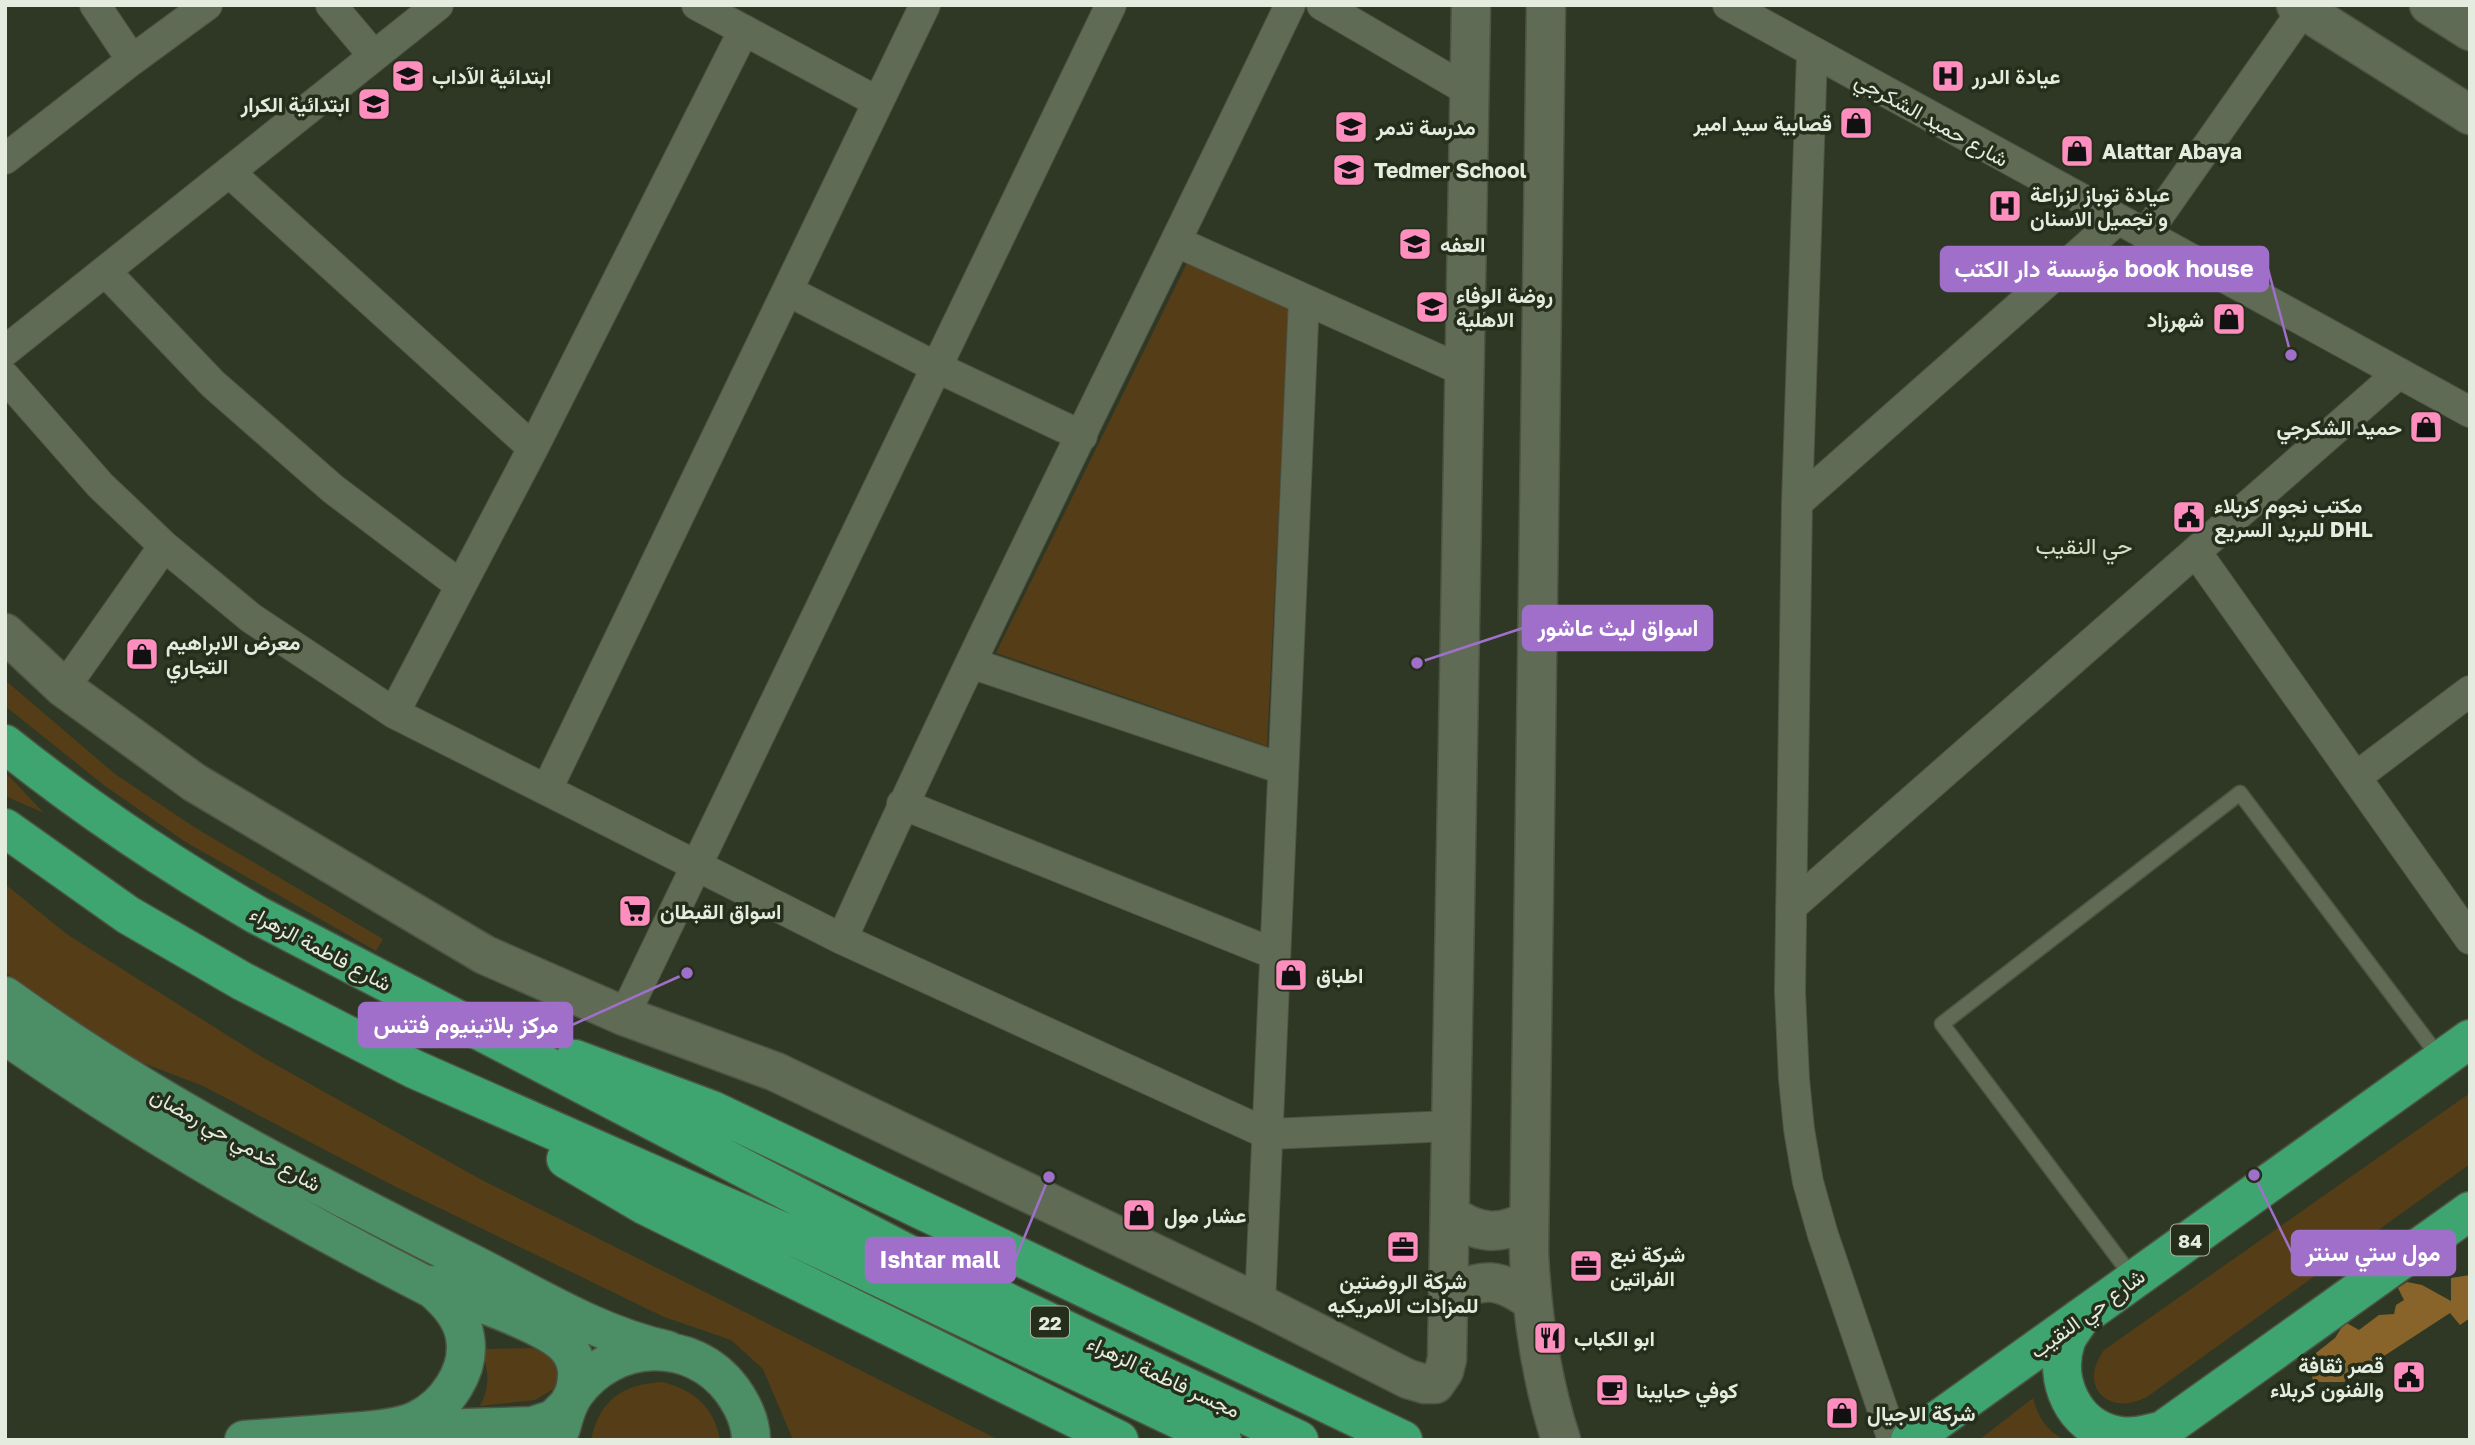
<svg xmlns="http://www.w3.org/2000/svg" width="2475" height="1445" viewBox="0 0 2475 1445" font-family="'Golos Text',Vazirmatn,sans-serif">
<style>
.green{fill:#553d18}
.forest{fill:#88642b}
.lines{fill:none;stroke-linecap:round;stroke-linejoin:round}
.lane-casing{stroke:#4c5444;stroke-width:17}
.street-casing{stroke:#4c5444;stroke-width:32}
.secondary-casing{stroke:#4c5444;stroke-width:41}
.primary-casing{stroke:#4c5444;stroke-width:41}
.highway-casing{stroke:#4c5444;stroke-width:41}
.lane{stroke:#606b56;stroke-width:14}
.street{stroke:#606b56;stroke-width:30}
.secondary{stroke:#606b56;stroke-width:38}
.primary{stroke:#4c8e66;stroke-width:38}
.highway{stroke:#3ea571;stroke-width:38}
.labels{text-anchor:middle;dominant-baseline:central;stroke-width:7;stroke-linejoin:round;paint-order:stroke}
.shield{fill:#242e1b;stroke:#aab2a4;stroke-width:2}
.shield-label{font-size:19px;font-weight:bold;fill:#e4ebdf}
.poi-label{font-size:21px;font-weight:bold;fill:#e4ebdf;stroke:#242e1b;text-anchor:start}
.street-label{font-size:21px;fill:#e4ebdf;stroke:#242e1b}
.neighbourhood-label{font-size:23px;fill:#d5e2ca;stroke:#242e1b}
.leader{fill:none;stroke:#a06fca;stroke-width:2.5}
.callout-dot{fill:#a06fca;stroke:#242e1b;stroke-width:2.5}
.callout{fill:#a06fca;stroke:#a06fca;stroke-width:2.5}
.callout-label{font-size:23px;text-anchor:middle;font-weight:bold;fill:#fff}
</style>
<rect width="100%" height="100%" fill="#2e3825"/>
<path class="green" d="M1187 263 1289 304 1267 746 996 653Z
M5 680 115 774 194 827 383 939 376 951 184 841 105 786 5 706Z
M5 772 44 813 5 796Z
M5 884 68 935 262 1057 480 1179 999 1440H793L763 1369 731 1340 664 1317 394 1186 203 1086 130 1058 37 997 5 972Z
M2470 1093V1164L2147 1397C2109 1417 2077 1387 2104 1350Z
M532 1348C552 1355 562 1366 555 1388L535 1400 480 1406C491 1385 488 1371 482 1349Z
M663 1382C694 1391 714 1406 720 1440H591C600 1399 623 1384 663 1382Z
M2033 1398C2038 1418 2047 1431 2065 1440H1979Z"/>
<path class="forest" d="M2470 1275V1318L2460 1325 2450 1313 2344 1382H2313L2310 1365 2316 1353 2335 1338 2345 1322 2359 1330 2379 1315 2394 1314 2396 1305 2404 1300 2398 1288 2407 1282 2422 1285 2451 1301V1278Z"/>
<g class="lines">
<defs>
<path id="lane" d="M2134 1279 1942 1024 2240 793 2440 1058"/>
<path id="street" d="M95 5 132 60
M331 5 374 56
M697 5 878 102
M1322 5 1469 91
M1728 5 2470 412
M1812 53 1797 503 1790 992 1794 1079 1799 1129 1808 1182 1823 1235 1893 1440
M5 159 132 60 207 5
M229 172 533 448
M2145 235 2303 10
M1177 242 1464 371
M105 271 213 384 333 489 460 585
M788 291 936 367 1082 436
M5 351 438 5
M5 377 100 485 164 546 251 618 394 713 842 939 1268 1134 1451 1126
M1797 503 2117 220
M2196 552 2470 939
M971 663 1283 769
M64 688 164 546
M394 713 533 448 744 30
M2356 777 2470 691
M547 789 925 5
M902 804 1275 954
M1791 907 2399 373
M842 939C984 624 1141 317 1290 5
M624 1016 1111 5
M1260 1304 1304 299"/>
<path id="secondary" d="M1546 5 1529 1252C1532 1316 1541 1379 1561 1440
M2296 5 2470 115
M2429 5 2470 31
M5 633 64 688 195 783 485 955 624 1016 776 1072 1260 1304 1408 1379 1425 1384H1435L1444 1371 1447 1359 1471 5
M1450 1214C1477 1234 1499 1236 1529 1220
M1448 1297C1480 1276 1501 1278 1531 1301"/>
<path id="primary" d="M5 996C150 1101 310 1182 469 1262 533 1294 597 1335 667 1350
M5 1035C142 1131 284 1213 433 1289 447 1301 462 1317 465 1337 471 1371 446 1406 417 1420 401 1428 381 1429 364 1431
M432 1285C464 1297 547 1324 567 1347 579 1361 579 1377 574 1394
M561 1428C564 1416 567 1404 575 1393 613 1340 692 1336 732 1390 742 1404 751 1422 751 1440
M244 1440 364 1431 532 1426 554 1419 568 1405"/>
<path id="highway" d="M5 744C85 808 169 864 257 915L941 1271 1299 1440
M5 828 128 915 242 981 414 1069 786 1233 1222 1440
M575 1059 712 1110 1403 1440
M566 1159 646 1206 1119 1440
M2080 1318C2076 1326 2069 1333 2066 1341 2053 1380 2073 1426 2115 1435 2132 1439 2148 1434 2164 1430
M1910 1440 2470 1039
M2149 1440 2470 1211"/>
</defs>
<use href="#lane" class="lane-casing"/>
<use href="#street" class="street-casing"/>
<use href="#secondary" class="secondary-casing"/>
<use href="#primary" class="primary-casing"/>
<use href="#highway" class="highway-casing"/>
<use href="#lane" class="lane"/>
<use href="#street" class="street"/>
<use href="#secondary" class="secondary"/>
<use href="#primary" class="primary"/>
<use href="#highway" class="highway"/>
</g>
<defs>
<symbol id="school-square" viewBox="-11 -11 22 22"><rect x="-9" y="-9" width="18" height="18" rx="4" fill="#fd8ebe" stroke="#242e1b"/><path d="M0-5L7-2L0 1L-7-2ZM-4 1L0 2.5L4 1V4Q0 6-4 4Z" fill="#111"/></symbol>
<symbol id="hospital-square" viewBox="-11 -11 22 22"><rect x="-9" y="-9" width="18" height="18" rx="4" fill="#fd8ebe" stroke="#242e1b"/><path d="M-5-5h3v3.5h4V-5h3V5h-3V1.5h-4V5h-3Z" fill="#111"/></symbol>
<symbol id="shop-square" viewBox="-11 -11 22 22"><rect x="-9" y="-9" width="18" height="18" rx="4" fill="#fd8ebe" stroke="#242e1b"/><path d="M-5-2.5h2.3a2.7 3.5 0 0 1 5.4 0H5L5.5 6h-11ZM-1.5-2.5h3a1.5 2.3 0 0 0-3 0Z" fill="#111"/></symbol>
<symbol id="civic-square" viewBox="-11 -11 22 22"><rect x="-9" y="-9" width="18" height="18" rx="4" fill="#fd8ebe" stroke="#242e1b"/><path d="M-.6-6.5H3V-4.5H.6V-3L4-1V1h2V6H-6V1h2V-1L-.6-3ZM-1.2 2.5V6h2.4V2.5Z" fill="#111"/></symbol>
<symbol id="supermarket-square" viewBox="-11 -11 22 22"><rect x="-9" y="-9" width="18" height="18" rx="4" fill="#fd8ebe" stroke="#242e1b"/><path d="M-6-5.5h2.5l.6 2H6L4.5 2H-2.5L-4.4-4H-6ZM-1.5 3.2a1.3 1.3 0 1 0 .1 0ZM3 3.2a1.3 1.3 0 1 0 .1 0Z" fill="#111"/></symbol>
<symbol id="office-square" viewBox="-11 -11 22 22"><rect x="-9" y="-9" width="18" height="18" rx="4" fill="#fd8ebe" stroke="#242e1b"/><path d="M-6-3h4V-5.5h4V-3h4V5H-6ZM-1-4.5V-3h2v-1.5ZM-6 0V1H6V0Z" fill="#111"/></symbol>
<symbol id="restaurant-square" viewBox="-11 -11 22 22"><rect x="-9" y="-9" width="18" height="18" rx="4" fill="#fd8ebe" stroke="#242e1b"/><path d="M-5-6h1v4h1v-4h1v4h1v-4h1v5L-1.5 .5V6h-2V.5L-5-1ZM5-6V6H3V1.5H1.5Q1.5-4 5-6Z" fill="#111"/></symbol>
<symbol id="cafe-square" viewBox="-11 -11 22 22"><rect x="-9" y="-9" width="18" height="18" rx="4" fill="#fd8ebe" stroke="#242e1b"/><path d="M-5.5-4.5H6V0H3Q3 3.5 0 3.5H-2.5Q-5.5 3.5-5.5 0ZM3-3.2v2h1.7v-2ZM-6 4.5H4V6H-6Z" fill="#111"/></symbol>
</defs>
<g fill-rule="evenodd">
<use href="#school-square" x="389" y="57" width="38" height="38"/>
<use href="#hospital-square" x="1929" y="57" width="38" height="38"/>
<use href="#school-square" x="355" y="85" width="38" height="38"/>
<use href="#shop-square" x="1837" y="104" width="38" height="38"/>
<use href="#school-square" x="1332" y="108" width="38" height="38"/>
<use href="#shop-square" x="2058" y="132" width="38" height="38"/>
<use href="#school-square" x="1330" y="151" width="38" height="38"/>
<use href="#hospital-square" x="1986" y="187" width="38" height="38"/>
<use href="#school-square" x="1396" y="225" width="38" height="38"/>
<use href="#school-square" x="1413" y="288" width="38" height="38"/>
<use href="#shop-square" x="2210" y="300" width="38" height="38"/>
<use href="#shop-square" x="2407" y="408" width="38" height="38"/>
<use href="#civic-square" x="2170" y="498" width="38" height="38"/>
<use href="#shop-square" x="123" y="635" width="38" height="38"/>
<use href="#supermarket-square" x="616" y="892" width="38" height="38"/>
<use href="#shop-square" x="1272" y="956" width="38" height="38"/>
<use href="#shop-square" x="1120" y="1196" width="38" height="38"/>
<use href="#office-square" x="1384" y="1228" width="38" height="38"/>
<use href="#office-square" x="1567" y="1247" width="38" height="38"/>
<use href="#restaurant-square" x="1531" y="1319" width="38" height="38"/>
<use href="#civic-square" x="2390" y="1358" width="38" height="38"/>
<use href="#cafe-square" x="1593" y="1371" width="38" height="38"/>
<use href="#shop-square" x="1823" y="1394" width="38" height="38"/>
</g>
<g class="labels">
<g class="shield">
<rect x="2171" y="1224.5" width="38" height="31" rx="5"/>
<rect x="1031" y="1306.5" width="38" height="31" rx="5"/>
</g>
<g class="shield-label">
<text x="2190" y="1240">84</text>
<text x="1050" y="1322">22</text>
</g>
<g class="poi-label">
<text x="432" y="76">ابتدائية الآداب</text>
<text x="1972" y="76">عيادة الدرر</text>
<text x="350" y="104" text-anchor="end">ابتدائية الكرار</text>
<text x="1832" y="123" text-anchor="end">قصابية سيد امير</text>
<text x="1376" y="127">مدرسة تدمر</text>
<text x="2102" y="151">Alattar Abaya</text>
<text x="1374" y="170">Tedmer School</text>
<text x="2030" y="194">عيادة توباز لزراعة<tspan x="2030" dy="24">و تجميل الاسنان</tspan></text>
<text x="1440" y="244">العفه</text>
<text x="1456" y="295">روضة الوفاء<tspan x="1456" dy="24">الاهلية</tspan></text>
<text x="2204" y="319" text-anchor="end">شهرزاد</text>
<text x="2402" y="427" text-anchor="end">حميد الشكرجي</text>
<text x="2214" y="505">مكتب نجوم كربلاء<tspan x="2214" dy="24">للبريد السريع DHL</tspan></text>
<text x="166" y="642">معرض الابراهيم<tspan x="166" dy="24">التجاري</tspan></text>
<text x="660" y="911">اسواق القبطان</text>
<text x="1316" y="975">اطباق</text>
<text x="1164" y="1215">عشار مول</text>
<text x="1610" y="1254">شركة نبع<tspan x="1610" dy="24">الفراتين</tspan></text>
<text x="1403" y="1281" text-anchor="middle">شركة الروضتين<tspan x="1403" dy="24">للمزادات الامريكيه</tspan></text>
<text x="1574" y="1338">ابو الكباب</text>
<text x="2384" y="1365" text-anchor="end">قصر ثقافة<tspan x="2384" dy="24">والفنون كربلاء</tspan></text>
<text x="1636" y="1390">كوفي حبايبنا</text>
<text x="1867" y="1413">شركة الاجيال</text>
</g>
<g class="street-label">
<text transform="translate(1932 119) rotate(29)">شارع حميد الشكرجي</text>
<text transform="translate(321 948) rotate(28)">شارع فاطمة الزهراء</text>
<text transform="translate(236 1139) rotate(29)">شارع خدمي حي رمضان</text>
<text transform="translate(2087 1313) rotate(-36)">شارع حي النقيب</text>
<text transform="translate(1164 1376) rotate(25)">مجسر فاطمة الزهراء</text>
</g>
<g class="neighbourhood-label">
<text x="2084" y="545">حي النقيب</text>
</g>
</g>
<path class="leader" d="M2291 355L2268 269M1417 663L1523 628M687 973L572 1025M2254 1175L2292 1253M1049 1177L1015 1260"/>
<g class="callout-dot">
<circle cx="2291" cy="355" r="7"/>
<circle cx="1417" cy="663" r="7"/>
<circle cx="687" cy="973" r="7"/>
<circle cx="2254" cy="1175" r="7"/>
<circle cx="1049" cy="1177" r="7"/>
</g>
<g class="callout">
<rect x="1941" y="247" width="327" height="44" rx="7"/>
<rect x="1523" y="606" width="189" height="44" rx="7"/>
<rect x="359" y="1003" width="213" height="44" rx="7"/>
<rect x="2292" y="1231" width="163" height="44" rx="7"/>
<rect x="866" y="1238" width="149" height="44" rx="7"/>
</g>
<g class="callout-label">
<text x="2104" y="277">مؤسسة دار الكتب book house</text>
<text x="1618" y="636">اسواق ليث عاشور</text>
<text x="466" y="1033">مركز بلاتينيوم فتنس</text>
<text x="2373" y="1261">مول ستي سنتر</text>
<text x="940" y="1268">Ishtar mall</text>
</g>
<rect width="2475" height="1445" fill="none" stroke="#e4ebdf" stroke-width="14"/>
</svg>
